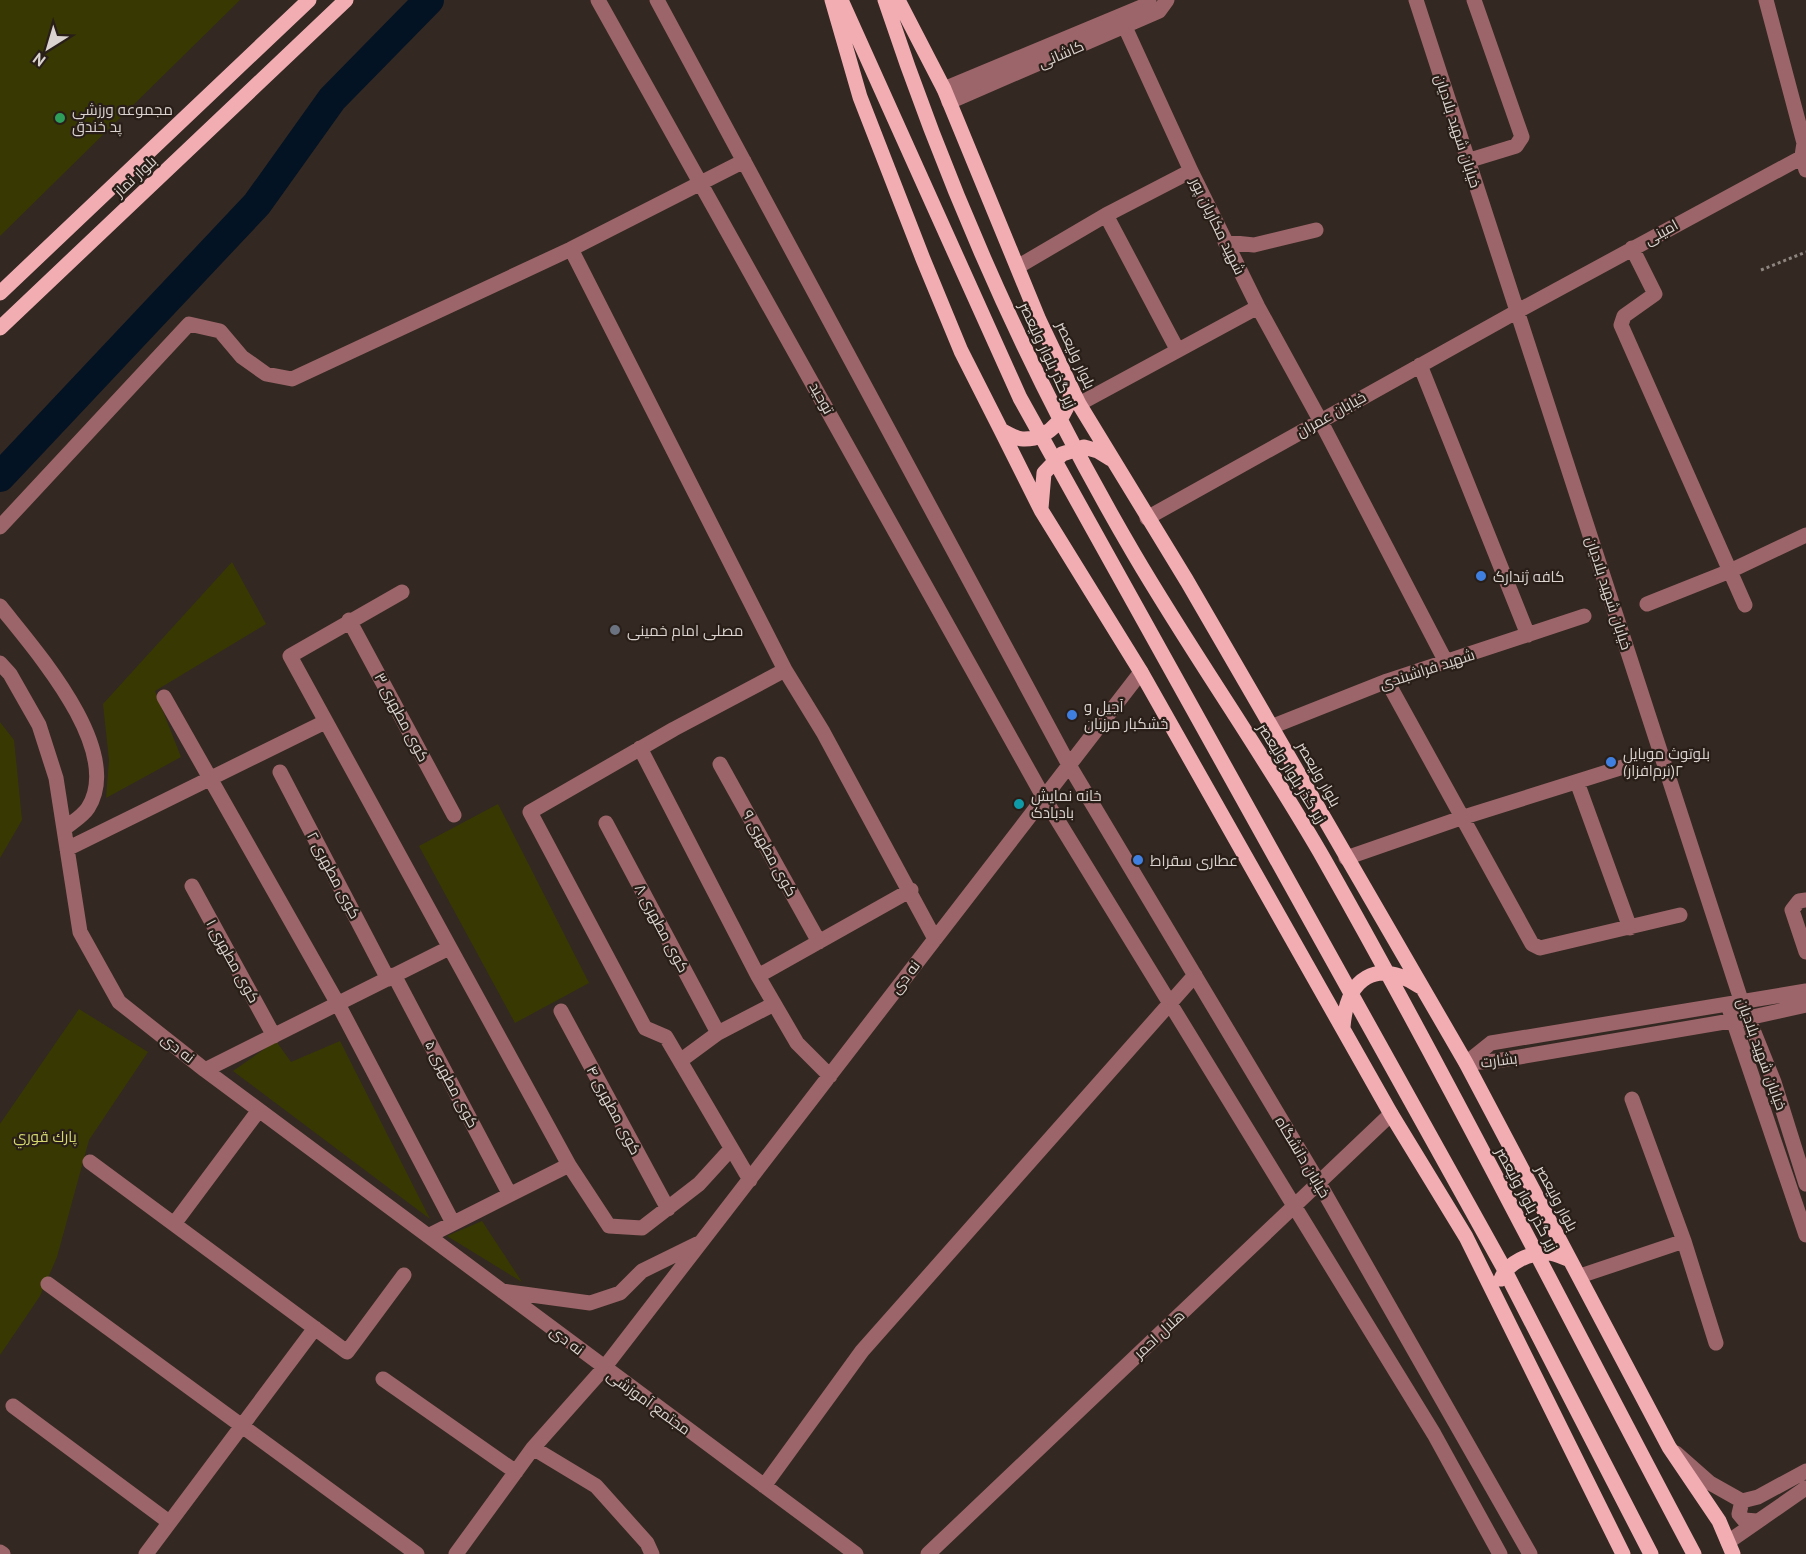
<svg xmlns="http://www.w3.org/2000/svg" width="1806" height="1554" viewBox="0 0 1806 1554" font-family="'PT Sans',Cairo,sans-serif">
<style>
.green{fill:#383902}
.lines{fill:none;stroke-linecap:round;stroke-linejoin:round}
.river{stroke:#031323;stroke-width:30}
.path{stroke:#8e8580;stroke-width:3;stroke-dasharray:3 3;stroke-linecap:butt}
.minor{stroke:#9c656a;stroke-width:15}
.major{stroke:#f2adb3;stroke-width:15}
.leisure-dot{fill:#2e9e5b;stroke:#291f18;stroke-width:2}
.shop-dot{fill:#3f7fe0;stroke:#291f18;stroke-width:2}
.worship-dot{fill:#6b7280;stroke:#291f18;stroke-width:2}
.culture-dot{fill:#0f9aa8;stroke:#291f18;stroke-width:2}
.labels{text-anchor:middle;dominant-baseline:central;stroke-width:4.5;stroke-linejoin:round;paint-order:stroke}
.street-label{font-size:15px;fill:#dad3cf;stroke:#291f18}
.poi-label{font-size:15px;fill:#dad3cf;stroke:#291f18;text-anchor:start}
.park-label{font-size:15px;fill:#d3d76e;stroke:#291f18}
</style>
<rect width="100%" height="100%" fill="#332822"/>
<path class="green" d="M0 0H240L0 236Z
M232 562 266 624 155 691 181 757 106 798 109 760 103 704Z
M0 722 14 740 22 820 0 858Z
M498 804 589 983 515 1023 419 846Z
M79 1009 148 1052 89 1140 57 1257 40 1296 0 1355V1124Z
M276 1041 291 1062 340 1041 430 1219 233 1071Z
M482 1221 522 1282 447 1236Z"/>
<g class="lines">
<path class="river" d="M0 477 257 204 332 99 429 0"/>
<path class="path" d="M1761 270 1806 252"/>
<path class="minor" d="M598 0 1044 798 1434 1434 1500 1554
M657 0 1069 765 1319 1183 1530 1554
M1416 0 1741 1000 1774 1082 1806 1184
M1766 0 1804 143 1802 156 1806 170
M1125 27 1191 171 1258 307 1320 420 1446 662
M944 89 1146 5 1149 0
M949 102 1159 11 1167 0
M1467 161 1516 146 1522 137 1474 0
M1106 215 1177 349
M1225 242 1254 245 1316 230
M1632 248 1655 294 1624 316 1621 325 1745 605
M571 249 785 670 823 732 935 939
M1019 266 1106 215 1191 171
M1420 365 1528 635
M1079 404 1258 307
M1147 518 1516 312 1806 155
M0 527 189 324 220 331 242 357 266 374 292 379 571 249 744 161
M402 592 290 656 569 1165 609 1226 642 1228 699 1184 730 1150
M1647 604 1730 571 1806 535
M0 606C34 649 125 750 88 808 83 816 71 823 64 829
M349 620 454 815
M0 663 10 674 39 725 56 778 80 932 119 1002 205 1070 856 1554
M1387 681 1532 944 1540 948 1680 915
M164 697 338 1004 453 1223
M1271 727 1387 681 1584 616
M640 748 758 976 797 1043 830 1076
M720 764 819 942
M280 772 388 979
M1577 782 1630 928
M606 823 718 1033
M67 849 325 722
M1346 858 1461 818 1623 767
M192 886 274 1036
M1806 900 1799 901 1792 910 1806 952
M394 975 509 1193
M758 976 911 890
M1806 991 1491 1043 1466 1063 1496 1061 1748 1018 1806 1005
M561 1011 668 1209
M1730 1011 1806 1235
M680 1061 718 1033 774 1004
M205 1070 449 948
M1632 1099 1684 1241 1716 1343
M90 1162 347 1352 404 1275
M750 1180 666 1037 645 1028 530 812 674 729 785 670
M174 1224 259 1110
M428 1236 569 1165
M1580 1276 1684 1241
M48 1284 417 1554
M502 1291 590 1303 620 1293 642 1271 697 1244
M383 1379 516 1472
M13 1406 169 1522
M533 1448 596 1486 647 1543 652 1554
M1676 1453 1710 1483 1742 1501 1758 1497 1806 1471
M764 1486 862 1351 1195 975
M1742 1501 1739 1514 1744 1520 1757 1521
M1728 1542 1806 1488
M0 1552 3 1554
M146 1554 315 1328
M456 1554 533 1448 604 1368 1141 672
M928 1554 1391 1114"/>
<path class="major" d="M832 0 860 97 923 259 961 351 1001 430 1041 510 1141 672 1391 1114 1466 1237 1623 1554
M841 0 1020 398 1502 1265 1651 1554
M885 0C949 193 1031 378 1134 554 1195 658 1265 756 1325 861 1454 1089 1571 1323 1694 1554
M898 0 944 89 1039 320 1079 404 1187 581 1466 1063 1669 1447 1719 1521 1733 1554
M0 293 309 0
M0 328 346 0
M1001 430C1007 433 1016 439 1023 439 1052 440 1068 413 1072 389
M1041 508 1044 473 1062 454 1084 447 1098 451 1111 459
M1343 1027C1347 978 1376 958 1419 986
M1501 1279C1508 1262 1529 1253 1548 1253 1555 1253 1564 1258 1570 1260"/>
</g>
<circle class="leisure-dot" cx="60" cy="118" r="6"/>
<g class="shop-dot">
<circle cx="1481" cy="576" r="6"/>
<circle cx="1072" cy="715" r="6"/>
<circle cx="1611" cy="762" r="6"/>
<circle cx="1138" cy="860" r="6"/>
</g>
<circle class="worship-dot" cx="615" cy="630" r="6"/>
<circle class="culture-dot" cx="1019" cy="804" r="6"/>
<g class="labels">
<g class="street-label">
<text transform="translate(1061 54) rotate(-23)">کاشانی</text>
<text transform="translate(1458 131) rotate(72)">خیابان شهید بلادیان</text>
<text transform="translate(135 176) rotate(-43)">بلوار نماز</text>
<text transform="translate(1218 226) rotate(64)">شهید مکاریان پور</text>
<text transform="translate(1661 232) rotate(-29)">امینی</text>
<text transform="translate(1048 355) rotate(65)">زیر گذر بلوار ولیعصر</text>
<text transform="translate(1076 355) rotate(65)">بلوار ولیعصر</text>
<text transform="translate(822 398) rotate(61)">توحید</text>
<text transform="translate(1331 414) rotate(-29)">خیابان عمران</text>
<text transform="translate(1609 593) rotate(72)">خیابان شهید بلادیان</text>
<text transform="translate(1427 669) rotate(-18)">شهید فراشبندی</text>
<text transform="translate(402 717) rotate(62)">کوی مطهری ۳</text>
<text transform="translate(1292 773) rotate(58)">زیر گذر بلوار ولیعصر</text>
<text transform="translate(1319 774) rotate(60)">بلوار ولیعصر</text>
<text transform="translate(770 853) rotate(61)">کوی مطهری ۹</text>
<text transform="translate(334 875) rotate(62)">کوی مطهری ۲</text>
<text transform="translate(662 928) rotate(62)">کوی مطهری ۸</text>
<text transform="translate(233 961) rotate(61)">کوی مطهری ۱</text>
<text transform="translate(905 977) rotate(-52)">نه دی</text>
<text transform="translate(178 1048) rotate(38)">نه دی</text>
<text transform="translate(1762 1054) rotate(70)">خیابان شهید بلادیان</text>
<text transform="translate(1499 1060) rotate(-7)">بشارت</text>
<text transform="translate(452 1084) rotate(62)">کوی مطهری ۵</text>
<text transform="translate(614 1110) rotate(62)">کوی مطهری ۴</text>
<text transform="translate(1303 1157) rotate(59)">خیابان دانشگاه</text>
<text transform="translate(1557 1198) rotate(62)">بلوار ولیعصر</text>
<text transform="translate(1527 1199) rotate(62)">زیر گذر بلوار ولیعصر</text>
<text transform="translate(1159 1334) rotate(-43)">هلال احمر</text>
<text transform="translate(567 1340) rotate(37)">نه دی</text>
<text transform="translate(649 1402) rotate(36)">مجتمع آموزشی</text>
</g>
<g class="poi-label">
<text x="72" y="109">مجموعه ورزشی<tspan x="72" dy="17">پد خندق</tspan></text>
<text x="1493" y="576">کافه ژندارک</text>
<text x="627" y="630">مصلی امام خمینی</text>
<text x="1084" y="706">آجیل و<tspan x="1084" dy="17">خشکبار مرزبان</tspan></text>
<text x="1623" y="753">بلوتوث موبایل<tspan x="1623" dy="17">(نرم‌افزار)۲</tspan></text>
<text x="1031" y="795">خانه نمایش<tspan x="1031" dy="17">بادبادک</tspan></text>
<text x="1150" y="860">عطاری سقراط</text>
</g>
<g class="park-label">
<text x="45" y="1136">پارك قوري</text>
</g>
</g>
<g transform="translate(48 48) rotate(217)" stroke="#291f18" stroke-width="4.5" paint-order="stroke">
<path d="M0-4.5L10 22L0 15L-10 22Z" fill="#dad3cf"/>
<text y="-9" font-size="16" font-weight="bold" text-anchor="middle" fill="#dad3cf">N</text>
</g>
</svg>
